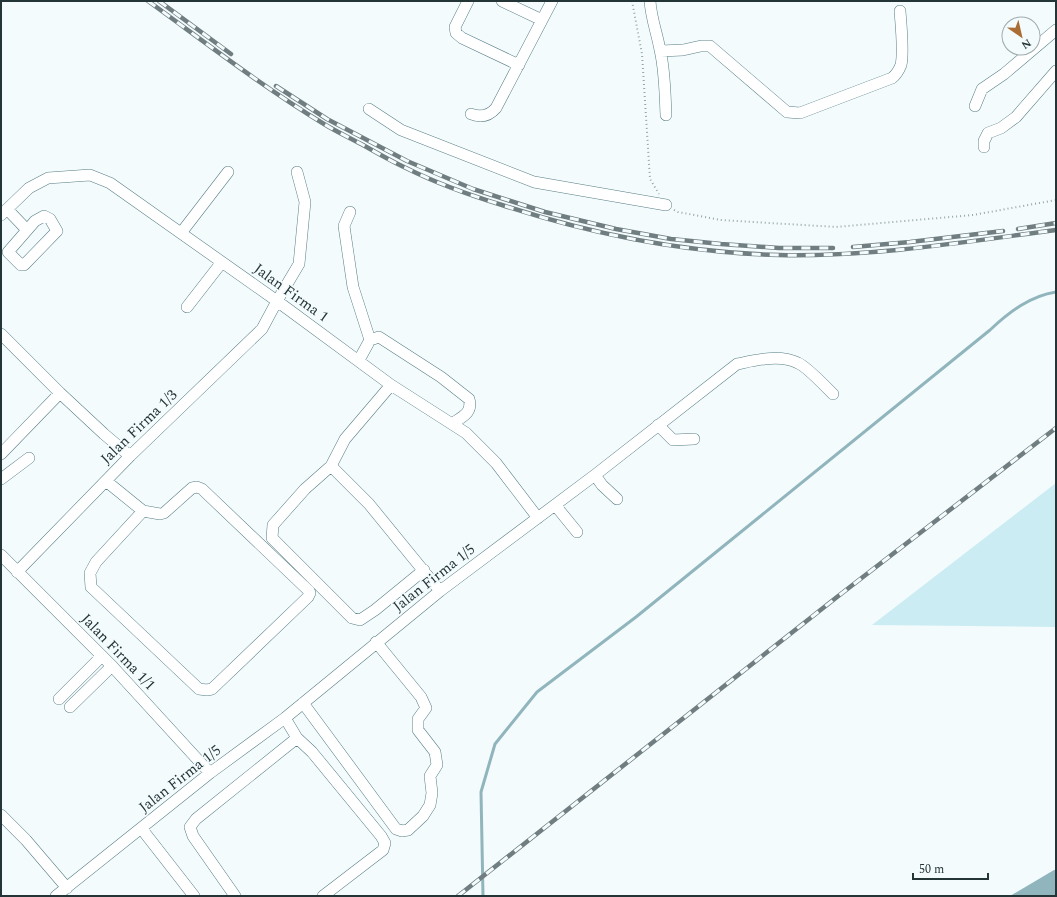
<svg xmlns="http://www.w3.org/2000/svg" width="1057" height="897" viewBox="0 0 1057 897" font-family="Spectral,serif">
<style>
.green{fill:#cbecf2}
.water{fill:#91b5bc}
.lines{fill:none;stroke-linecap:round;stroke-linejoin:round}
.stream{stroke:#91b5bc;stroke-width:3}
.minor-casing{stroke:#577e85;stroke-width:12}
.path{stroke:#99a5a7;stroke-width:2;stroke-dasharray:1 3;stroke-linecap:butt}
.minor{stroke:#fff;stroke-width:11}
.rail-casing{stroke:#717e81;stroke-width:4.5}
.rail{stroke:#f3fbfd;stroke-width:3;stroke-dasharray:9;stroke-linecap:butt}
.labels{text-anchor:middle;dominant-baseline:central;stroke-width:3.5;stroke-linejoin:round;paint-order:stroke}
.street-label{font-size:15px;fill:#243538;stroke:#f3fbfd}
</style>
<rect width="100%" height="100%" fill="#f3fbfd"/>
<path class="green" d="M1056 483V627L872 625Z"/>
<path class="water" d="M1054 870H1056V896H1010Z"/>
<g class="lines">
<path class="stream" d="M483 896 481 792 495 744 537 692 636 617 990 330C1009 312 1030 296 1056 292"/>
<defs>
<path id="minor" d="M468 1 455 27 456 33 462 38 519 65
M502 1 542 20
M650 1C651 18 657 33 660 50 665 71 665 94 666 115
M661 51 683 50 701 46H710L787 112 800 113 892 78C896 75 899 70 901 65 904 52 901 25 900 11
M975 106 982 89 1004 74 1056 30
M369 109 401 130 534 182 666 205
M471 114C481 118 489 116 496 108L552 1
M984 147V141L988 133 1001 128 1016 117 1056 71
M7 209 27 230
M350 212 344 226 353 287 370 340
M1 215 29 188 48 178 90 175 110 183 277 301 391 385 466 433 496 463 538 518
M44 216 50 219 57 231 24 265H21L8 252 35 221Z
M181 233 228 172
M187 307 222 262
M1 334 60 393 104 434 130 456
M359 360 370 340 379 337 441 377 469 399C473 413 462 417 453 423
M391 385 345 439 331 466 305 489 273 525 272 538 352 618 360 620 375 610 424 570
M658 425 673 440 694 439
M1 454 60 393
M331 466 369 504 440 591
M595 475 602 485 617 499
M1 479 29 458
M106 481 143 511 160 514 164 513 192 488 197 487 202 489 309 591 310 593 308 597 212 689 207 690 199 689 91 587 90 573 96 562 143 511
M555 505 577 532
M1 555 112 666 210 773
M17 572 130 456 262 329 277 301 299 264 305 202 297 172
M59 699 102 656
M303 703 396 829 402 831 408 830 423 816 430 805 432 793 430 776 437 765 435 752 418 730V719L426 708 421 697 376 642
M70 707 112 666
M285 718 297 738 312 752 381 836 385 843 383 850 323 896
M1 815 26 840 67 888
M141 828 194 896
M56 896 210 773 285 718 440 591 595 475 737 364C757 360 779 354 798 363 806 366 826 387 833 394
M235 896 193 836 190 827 196 819 297 738"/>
</defs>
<use href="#minor" class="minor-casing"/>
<path class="path" d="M632 1 642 54 650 179 659 194
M674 210 678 212 721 220 836 227 973 215 1056 200"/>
<use href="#minor" class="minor"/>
<defs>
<path id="rail" d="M148 1C206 43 263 87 324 124 337 132 350 138 363 145 377 153 391 161 406 168 436 183 469 195 502 205 591 234 685 253 779 255 873 257 964 242 1056 230
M159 1 231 54
M276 86 327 119 407 161 473 189 545 212 616 229 671 239 721 244 779 248H833
M1018 229 1056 223
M853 247 910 242 1003 231
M458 896 837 597 1056 428"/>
</defs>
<use href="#rail" class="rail-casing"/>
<use href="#rail" class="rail"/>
</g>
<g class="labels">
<g class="street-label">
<text transform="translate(291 293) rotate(36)">Jalan Firma 1</text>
<text transform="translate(139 427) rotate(-44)">Jalan Firma 1/3</text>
<text transform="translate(434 578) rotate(-38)">Jalan Firma 1/5</text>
<text transform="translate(118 652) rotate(46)">Jalan Firma 1/1</text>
<text transform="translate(180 779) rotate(-38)">Jalan Firma 1/5</text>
</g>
</g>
<rect width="1057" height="897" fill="none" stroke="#243538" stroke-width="4"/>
<g transform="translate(1021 36) rotate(146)"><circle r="19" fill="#f3fbfd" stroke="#a0acae"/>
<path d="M0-3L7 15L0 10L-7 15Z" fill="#ac6d35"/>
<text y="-6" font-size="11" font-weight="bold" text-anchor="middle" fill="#243538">N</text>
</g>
<path d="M913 873v6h75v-6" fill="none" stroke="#243538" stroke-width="2"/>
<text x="919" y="873" font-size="12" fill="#243538" stroke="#f3fbfd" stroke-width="3" paint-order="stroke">50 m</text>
</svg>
